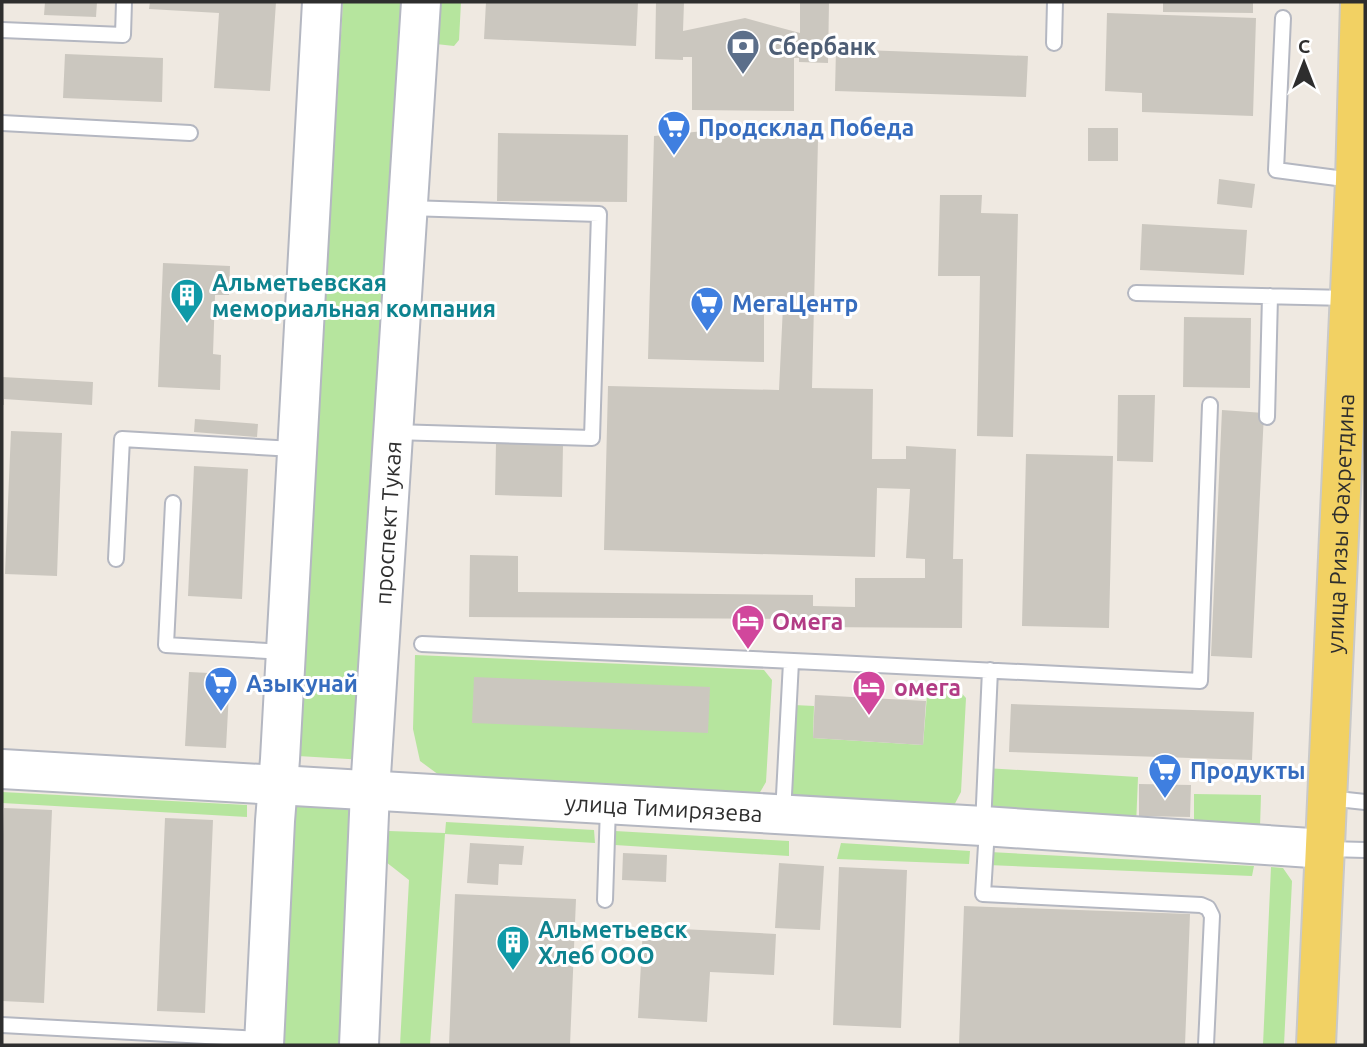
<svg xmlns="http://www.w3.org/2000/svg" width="1367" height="1047" viewBox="0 0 1367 1047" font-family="Ubuntu,sans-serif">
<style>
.green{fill:#b6e59e}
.building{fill:#cbc7bf}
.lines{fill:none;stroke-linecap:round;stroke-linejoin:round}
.lane-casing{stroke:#b4b7c1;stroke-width:18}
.secondary-casing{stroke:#b4b7c1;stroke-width:42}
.primary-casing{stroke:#c9c9c9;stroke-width:42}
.lane{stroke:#fff;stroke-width:14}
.secondary{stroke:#fff;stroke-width:38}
.primary{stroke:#f2d163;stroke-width:38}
.labels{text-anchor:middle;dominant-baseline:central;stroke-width:6;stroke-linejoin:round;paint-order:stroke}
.service-label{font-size:23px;font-weight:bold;fill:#4e5e75;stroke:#fff;text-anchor:start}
.shop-label{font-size:23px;font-weight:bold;fill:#366cbe;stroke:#fff;text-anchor:start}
.culture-label{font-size:23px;font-weight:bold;fill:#0d838f;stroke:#fff;text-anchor:start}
.street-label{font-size:23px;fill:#2e2e2e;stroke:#fff}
.hotel-label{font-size:23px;font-weight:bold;fill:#b23c85;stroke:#fff;text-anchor:start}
</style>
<rect width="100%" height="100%" fill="#efe9e1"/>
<path class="green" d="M343 2H410L365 760 298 756Z
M433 2H461L459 40 454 46 436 44Z
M415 655 764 670 772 680 766 782 753 804 458 789 420 761 413 729Z
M928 683 956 687 966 698 961 792 949 815 789 798 794 705 814 706 813 738 923 745Z
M985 768 1138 777 1136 826 983 816Z
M2 792 247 805V817L2 803Z
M1194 794 1261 795 1260 827 1194 829Z
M295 804 358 807 344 1045H282Z
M446 822 594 830 595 843 445 834 430 1045H400L409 880 386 862 389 831 445 833Z
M615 831 789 841V856L615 845Z
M841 843 970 851 969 864 837 859Z
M990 852 1254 866 1252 876 988 865Z
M1271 867 1283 868 1292 881 1284 1045H1263Z"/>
<path class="building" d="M45 2H97L96 17 44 15Z
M150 2H276L270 91 214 88 219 13 149 9Z
M486 2H638L636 46 484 39Z
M656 2H684L683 31 745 18 800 33V2H829L828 63 799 62V58H794V111L692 110V57H683V60L655 59Z
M1163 2H1253V13L1163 12Z
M1107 13 1256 18 1253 116 1142 112V93L1105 91Z
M836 49 1028 56 1026 97 835 91Z
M65 54 163 58 162 102 63 98Z
M734 128 818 140 812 388 873 389 872 459H906V446L956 449 953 559H963L962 628 813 627V619L469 617 470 555 518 556V592L813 595V606L855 607V578H925V559L906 558 910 489 877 488 875 557 604 550 608 386 779 390 783 306H764V362L648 359 654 136Z
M1088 128H1118V161H1088Z
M498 133 628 135 627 202 497 201Z
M1219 179 1255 184 1252 208 1217 204Z
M940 195H982L981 213 1018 214 1013 437 977 436 980 276H938Z
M1142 224 1247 230 1244 275 1140 270Z
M163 263 230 266 229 295H215L213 354 221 355 220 390 158 387Z
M1184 317 1251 318 1250 388 1183 387Z
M2 377 93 382 92 405 4 399V405H2Z
M1118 395H1155L1153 462 1117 461Z
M1222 410 1264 413 1252 658 1211 656Z
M195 419 258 424 257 437 194 432Z
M11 431 62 433 57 576 5 574Z
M496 443 563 445 562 497 495 495Z
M1026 454 1113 456 1109 628 1022 626Z
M194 466 248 469 242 599 188 596Z
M189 672 230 674 226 748 185 746Z
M474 677 710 687 708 733 472 723Z
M815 695 926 701 923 745 813 738Z
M1011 704 1254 712 1252 760 1009 752Z
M1139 784 1191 785 1190 817 1139 816Z
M4 808 52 810 44 1003 2 1001V862Z
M165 818 213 820 205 1013 157 1011Z
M470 843 524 846 522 865 499 864 498 885 467 883Z
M623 853 667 855 666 882 622 880Z
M779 863 824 866 820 930 775 928Z
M839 867 907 870 901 1028 833 1025Z
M455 894 576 899 570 1045H449Z
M964 906 1190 914 1185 1045H959Z
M643 927 776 934 774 975 710 972 707 1022 638 1018Z"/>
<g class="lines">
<defs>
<path id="lane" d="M1283 18 1276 170 1352 180
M2 30 123 35 124 2
M1054 43 1055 2
M2 123 190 133
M1136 293 1348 298
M1267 417 1270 296
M394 432 592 438 599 214 408 208
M173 503 166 645 285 652
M116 559 122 439 294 449
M422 644C681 656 941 667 1200 681L1210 405
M1328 798 1365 802
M783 814 791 662
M983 826 990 670
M987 829 983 894 1201 905 1208 908 1212 916 1206 1045
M1328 849 1365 850
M605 900 608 806
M2 1025 262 1039"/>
<g id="secondary">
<path id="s1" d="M2 769 983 826 1326 849"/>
<path d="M264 1045 275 821 280 759 322 2"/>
<path id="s2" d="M359 1045 370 791 421 2"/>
</g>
<g id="primary">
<path id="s3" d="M1316 1045 1355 181 1360 2"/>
</g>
</defs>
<use href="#lane" class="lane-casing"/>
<use href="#secondary" class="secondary-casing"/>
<use href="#primary" class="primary-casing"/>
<use href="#lane" class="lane"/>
<use href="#secondary" class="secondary"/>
<use href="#primary" class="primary"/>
</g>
<defs>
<symbol id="bank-pin" viewBox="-11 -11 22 30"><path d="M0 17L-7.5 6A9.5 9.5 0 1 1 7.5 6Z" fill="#5c6f8a" stroke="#fff"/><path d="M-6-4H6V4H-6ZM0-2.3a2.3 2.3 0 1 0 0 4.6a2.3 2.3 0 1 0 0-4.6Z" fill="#fff"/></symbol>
<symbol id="supermarket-pin" viewBox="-11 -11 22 30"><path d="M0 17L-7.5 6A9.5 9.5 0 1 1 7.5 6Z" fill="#3f7fe0" stroke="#fff"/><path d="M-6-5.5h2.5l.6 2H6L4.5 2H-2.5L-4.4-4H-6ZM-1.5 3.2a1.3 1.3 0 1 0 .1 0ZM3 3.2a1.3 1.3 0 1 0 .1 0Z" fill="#fff"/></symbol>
<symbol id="building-pin" viewBox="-11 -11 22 30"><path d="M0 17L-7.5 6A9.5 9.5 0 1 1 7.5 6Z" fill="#0f9aa8" stroke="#fff"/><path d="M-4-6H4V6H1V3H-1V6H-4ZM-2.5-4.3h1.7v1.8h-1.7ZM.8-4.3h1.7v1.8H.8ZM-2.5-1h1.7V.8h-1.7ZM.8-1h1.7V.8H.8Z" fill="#fff"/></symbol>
<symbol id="hotel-pin" viewBox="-11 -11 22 30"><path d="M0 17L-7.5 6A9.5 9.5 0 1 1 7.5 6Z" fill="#d1479c" stroke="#fff"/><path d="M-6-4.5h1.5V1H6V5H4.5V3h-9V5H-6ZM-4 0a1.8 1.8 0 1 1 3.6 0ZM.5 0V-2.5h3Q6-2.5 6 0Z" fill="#fff"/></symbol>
</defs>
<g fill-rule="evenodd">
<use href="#bank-pin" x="724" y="27" width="38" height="52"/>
<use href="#supermarket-pin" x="655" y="108" width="38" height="52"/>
<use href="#building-pin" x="168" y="276" width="38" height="52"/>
<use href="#supermarket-pin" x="688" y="284" width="38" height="52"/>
<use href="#hotel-pin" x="729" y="602" width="38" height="52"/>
<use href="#supermarket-pin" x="202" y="664" width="38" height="52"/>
<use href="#hotel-pin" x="850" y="668" width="38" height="52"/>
<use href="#supermarket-pin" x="1146" y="751" width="38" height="52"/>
<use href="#building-pin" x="494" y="923" width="38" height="52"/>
</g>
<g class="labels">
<g class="service-label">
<text x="768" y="46">Сбербанк</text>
</g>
<g class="shop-label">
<text x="698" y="127">Продсклад Победа</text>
<text x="732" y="303">МегаЦентр</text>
<text x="246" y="683">Азыкунай</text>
<text x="1190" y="770">Продукты</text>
</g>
<g class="culture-label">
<text x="212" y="282">Альметьевская<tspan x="212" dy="26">мемориальная компания</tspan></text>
<text x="538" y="929">Альметьевск<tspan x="538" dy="26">Хлеб ООО</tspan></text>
</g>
<g class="street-label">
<text stroke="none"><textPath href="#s2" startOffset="523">проспект Тукая</textPath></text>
<text stroke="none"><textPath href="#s3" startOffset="522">улица Ризы Фахретдина</textPath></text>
<text stroke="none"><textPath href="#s1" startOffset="663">улица Тимирязева</textPath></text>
</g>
<g class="hotel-label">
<text x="772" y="621">Омега</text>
<text x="894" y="687">омега</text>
</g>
</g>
<rect width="1367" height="1047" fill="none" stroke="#2e2e2e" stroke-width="7"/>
<g transform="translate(1304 63)" stroke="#ffffff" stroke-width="5" paint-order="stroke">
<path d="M0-5L12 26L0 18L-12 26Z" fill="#2e2e2e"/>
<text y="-10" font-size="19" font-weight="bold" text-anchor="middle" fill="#2e2e2e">С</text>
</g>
</svg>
